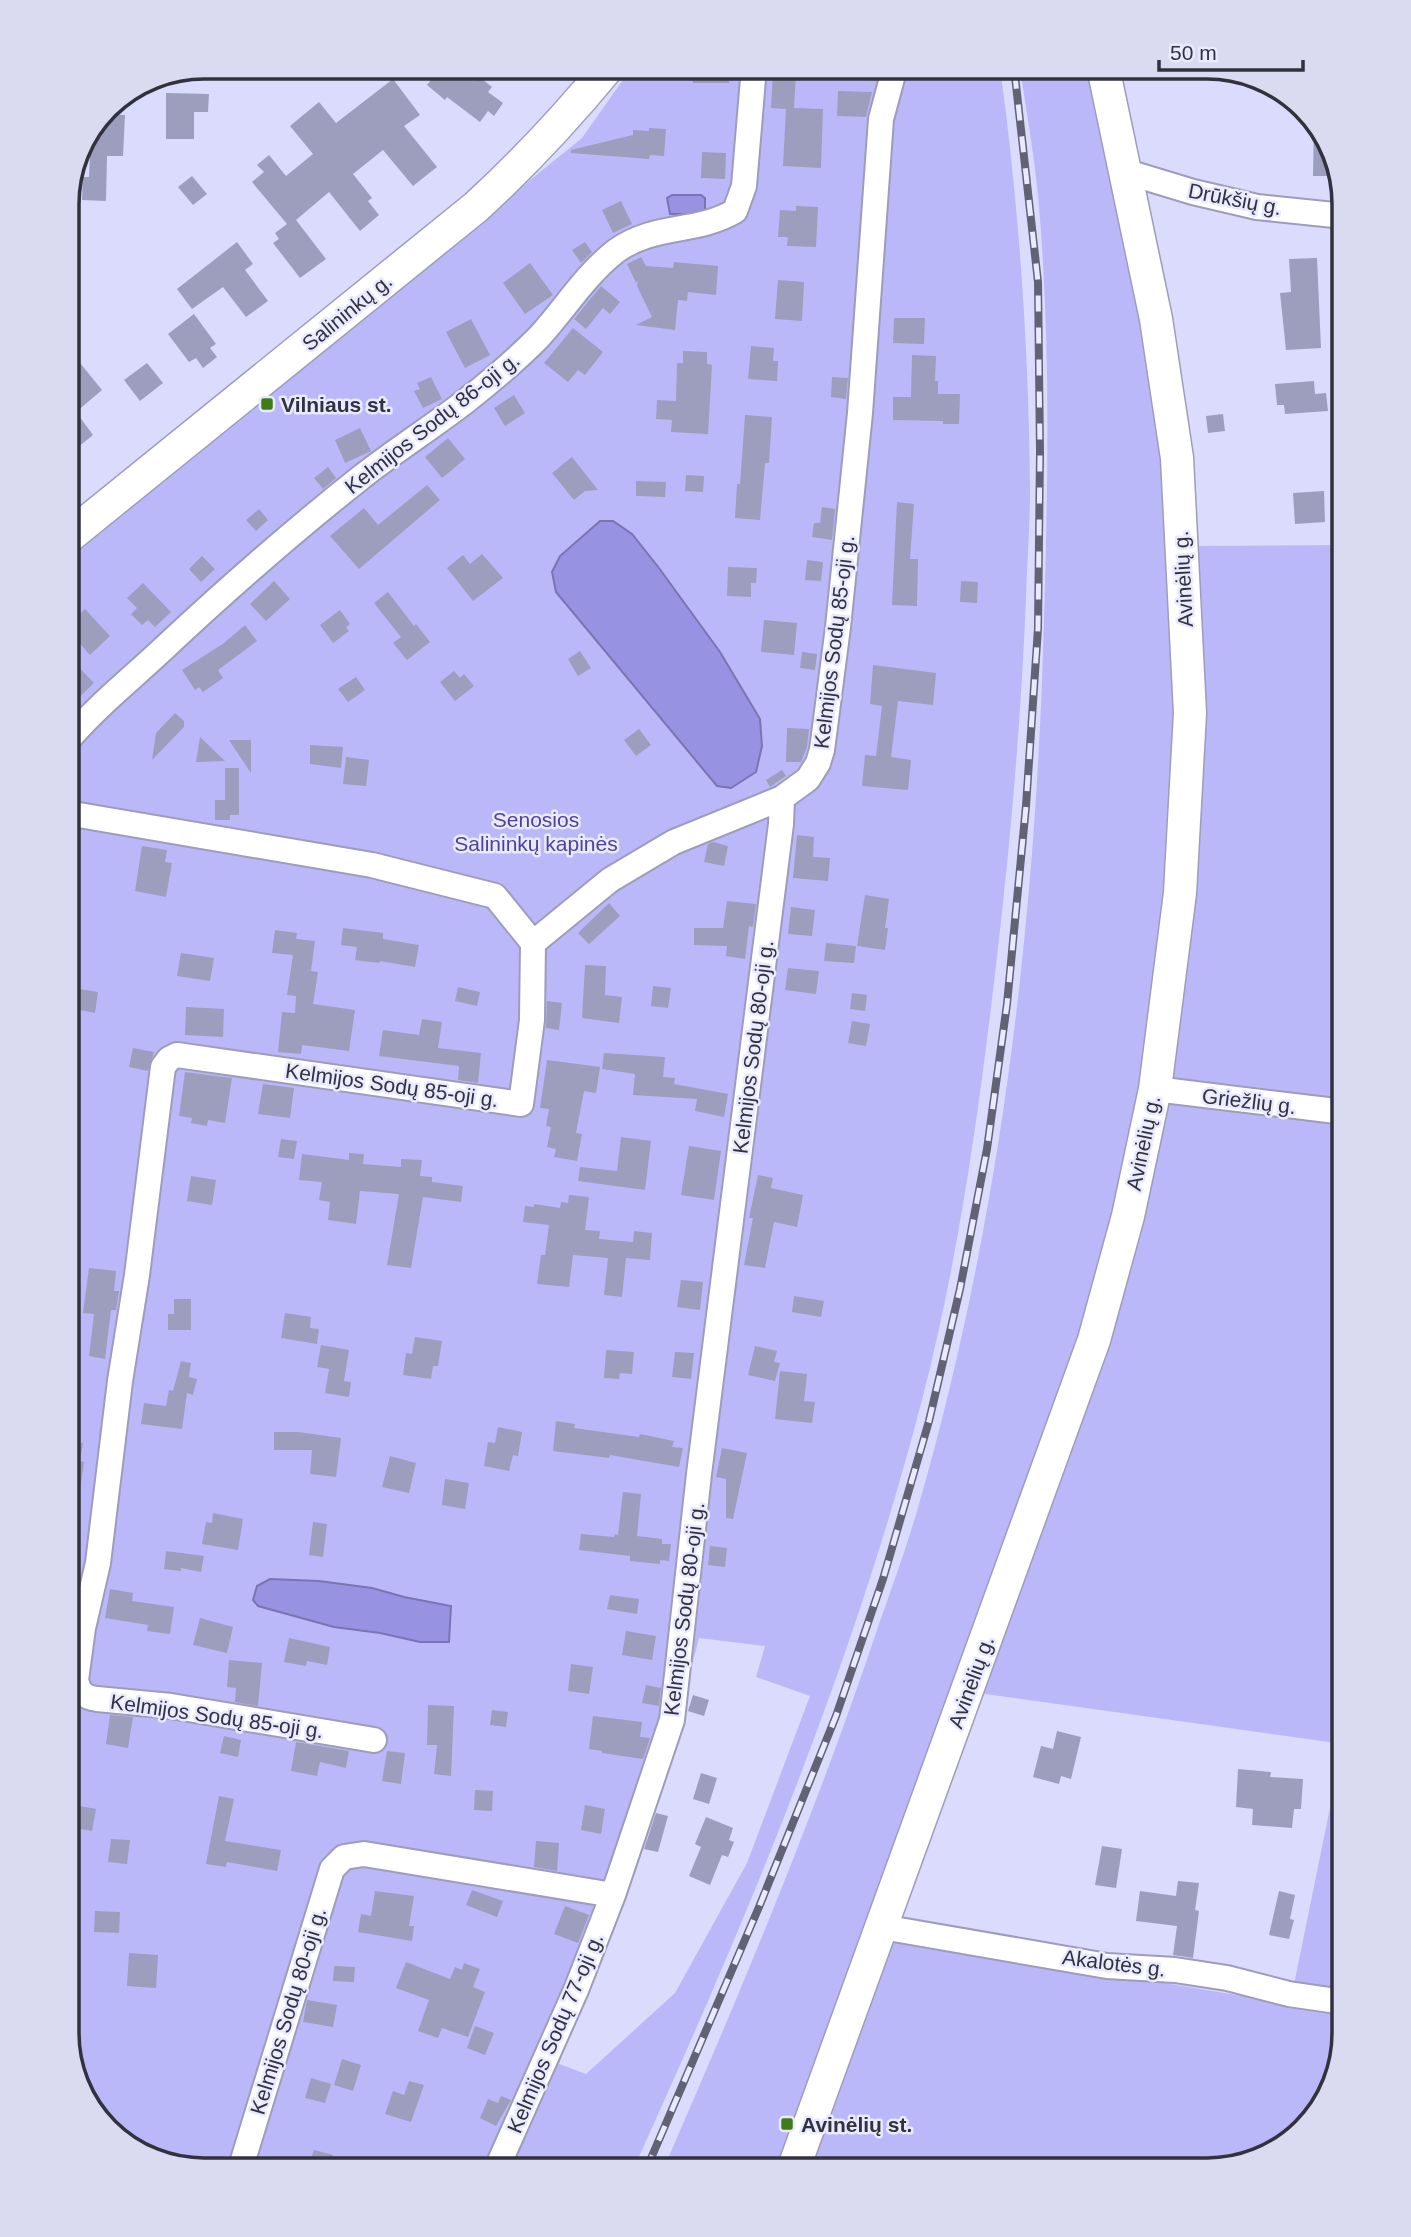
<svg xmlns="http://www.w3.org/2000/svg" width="1411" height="2237" viewBox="0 0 1411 2237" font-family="Arial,sans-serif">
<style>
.green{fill:#bbb8fa;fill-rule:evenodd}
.water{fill:#9792e2;stroke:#7975b1;stroke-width:2}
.building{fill:#9d9dbe}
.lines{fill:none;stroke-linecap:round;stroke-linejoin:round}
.minor-casing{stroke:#9d9cbd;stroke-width:28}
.major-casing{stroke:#9d9cbd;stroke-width:35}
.minor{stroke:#fff;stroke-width:24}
.major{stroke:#fff;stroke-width:32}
.rail-casing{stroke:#626275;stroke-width:8}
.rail{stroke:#e9e9ff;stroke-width:5;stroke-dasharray:16;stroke-linecap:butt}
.poi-dot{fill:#407c16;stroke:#e9e9ff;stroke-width:2.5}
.labels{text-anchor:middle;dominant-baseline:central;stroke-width:5;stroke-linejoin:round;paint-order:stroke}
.street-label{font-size:21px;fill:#32323f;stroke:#e9e9ff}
.poi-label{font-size:21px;font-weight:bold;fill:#32323f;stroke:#e9e9ff;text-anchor:start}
.park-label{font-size:21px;fill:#4f419e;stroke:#e9e9ff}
.rim{fill:none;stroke:#32323f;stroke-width:3.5}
</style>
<rect width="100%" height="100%" fill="#dbdbfe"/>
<path class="green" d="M632 67H1000C1019 206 1029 350 1030 490 1030 526 1027 563 1026 599 1021 718 1011 838 997 957 980 1104 960 1252 923 1396 854 1664 747 1919 633 2170H196L128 2148 81 2094 67 2033V556L582 138ZM632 534 659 568 720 652 717 786 556 592 552 573ZM699 1638 765 1646 756 1677 810 1696 747 1863 675 1993 586 2074 559 2064 673 1741Z
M1020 67H1090L1136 289 1152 386 1165 495 1177 753 1153 1021 1117 1200 1078 1349 778 2170H663C741 1991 817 1810 879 1624 892 1587 906 1549 917 1511 1001 1222 1036 920 1044 620 1048 479 1051 337 1038 196 1034 153 1026 110 1020 67Z
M1344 545V2033L1322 2109 1268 2156 1207 2170H804L890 1937 1290 2004 1343 1744 978 1693 1136 1221 1196 546Z"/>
<path class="water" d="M672 195H701L705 198V209L697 214H670L667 198Z
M600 521H613L632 534 659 568 720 652 760 719 762 746 756 772 731 788 717 786 556 592 552 572 560 556Z
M270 1579 319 1581 372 1588 404 1597 451 1606 449 1642H420L380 1633 334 1627 258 1606 253 1600 257 1586Z"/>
<path class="building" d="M441 67H455L474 81 478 76 492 87 488 92 503 103 494 116 488 111 480 122 447 97 445 100 427 85Z
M693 67H729V83H693Z
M773 72 796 73 794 108 823 109 821 168 783 166 786 109 771 108Z
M393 79 420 115 404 126 437 167 413 186 383 150 353 174 372 198 368 201 379 215 360 231 329 192 296 220 326 259 300 278 273 243 279 239 275 233 287 224 252 182 264 172 257 165 269 155 286 176 313 154 290 126 319 102 336 123Z
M838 91 872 92 866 117 837 116Z
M166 93 209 94 208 112H194V139H166Z
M102 114 125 115 123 156H107L106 201 82 200 83 177H89L91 131Z
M1314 125 1330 143 1338 176H1313Z
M649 128 666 129 664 156 650 155 649 159 571 153V150L633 135V130L649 131Z
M702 152 726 153 725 179 701 178Z
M192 176 207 194 193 205 178 187Z
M621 201 632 224 613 233 602 210Z
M796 206 818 207 816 247 787 246 788 237H778L780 210 796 211Z
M237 242 253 264 245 270 268 301 246 317 223 287 192 309 177 289Z
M585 242 592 252 581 263 572 250Z
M641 257 646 266 673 268 674 262 718 266 716 295 688 292 687 301 678 300 675 330 636 325 652 317 637 286 638 280 636 283 627 264Z
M1317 258 1321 348 1286 350 1280 293 1291 292 1289 259Z
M530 263 553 295 525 314 503 283Z
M778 280 804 282 802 321 775 319Z
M601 286 620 302 610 314 603 308 586 329 574 319Z
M194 314 216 344 210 348 217 357 203 368 196 358 189 362 168 334Z
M894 318H925L924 344 893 343Z
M471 319 490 355 465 368 446 332Z
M573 328 603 352 585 375 578 370 568 382 544 363Z
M751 346 774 348 773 361H778L777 381 748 379Z
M67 347 102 390 76 412 93 435 67 456Z
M683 351 707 352V364L712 365 708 434 671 432 672 420 656 419 657 400 676 401 677 363H683Z
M912 355 936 356 935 381H938V394H960L959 424H943V421L893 420V397H911Z
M147 363 163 383 140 401 124 380Z
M431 377 442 399 423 408 414 391 420 389 417 383Z
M832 377 848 378 846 399 831 397Z
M1314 381 1315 394 1326 393 1328 411 1285 414 1284 405H1277L1275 384Z
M514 395 525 413 505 426 494 408Z
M1223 414 1225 431 1208 433 1206 416Z
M745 415 772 417 769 463H765L760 520 735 518 737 484H740Z
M360 428 371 451 345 463 335 440Z
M448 438 465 459 442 478 425 457Z
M572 457 598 490 585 491 574 500 552 473Z
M328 467 336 478 323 489 314 478Z
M686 475 704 476 703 492 685 491Z
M636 481 666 482 665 497 636 496Z
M427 485 440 500 359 569 330 536 364 508 378 525Z
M1324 491 1325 522 1295 524 1293 493Z
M897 502 914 504 910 559H918L917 606 892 605Z
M822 507 835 509 832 540 812 537 814 523H820Z
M259 509 268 520 256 531 246 520Z
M482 554 503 578 473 601 447 568 463 555 470 564Z
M202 556 215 569 201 582 189 569Z
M807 560 823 562 821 581 805 580Z
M728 567 757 568 756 583H751V597L727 596Z
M274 581 290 599 266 621 250 604Z
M961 581 978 582 977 603 960 602Z
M143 583 171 612 155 627 148 620 142 625 131 614 137 608 127 598Z
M388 592 414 626 416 624 430 642 407 660 393 643 401 637 374 603Z
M85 609 110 636 90 655 67 629V626Z
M340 610 350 624 346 627 349 631 333 643 320 625Z
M764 620 797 623 794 655 761 652Z
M245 625 257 641 218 670 223 678 203 692 199 687 195 690 182 670 224 643Z
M580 651 591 668 578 676 568 659Z
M802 652 817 654 815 670 800 668Z
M67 655 94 683 67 709Z
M873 665 936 673 933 705 898 701 891 757 911 760 908 790 862 786 865 755 876 756 882 706 870 704Z
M454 671 460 678 464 674 474 686 455 701 440 682Z
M356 677 365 690 348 702 338 689Z
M175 713 184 721V727L152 760 156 733Z
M787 728 809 729 807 747 801 762H786Z
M639 729 651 745 636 756 624 740Z
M200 737 225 761 196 762Z
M229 740H251V773Z
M310 745 343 747 341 768 310 764Z
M346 757 369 760 366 786 343 784Z
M225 768H239V815H230V820H215V800H225Z
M782 770 786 776 770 787 766 780Z
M797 835 814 837 813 857 830 858 828 881 793 878Z
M713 842 728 846 724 866 704 862 708 844Z
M142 846 167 850 165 862 172 863 166 897 135 891Z
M865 895 889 899 885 928H888L885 950 857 946Z
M727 901 756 904 753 927 749 926 745 959 726 956 727 946 694 945V928H723Z
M609 903 620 916 589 944 578 933Z
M791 907 815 910 812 936 788 934Z
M343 928 383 933V939L419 945 415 967 380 961 379 963 355 960 357 947 341 945Z
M275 930 297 933 296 939 315 941 311 971 318 972 313 1004 355 1010 349 1051 302 1045 301 1054 278 1052 282 1012 295 1013 296 996 287 995 293 955 272 953Z
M826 943 856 946 854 963 824 961Z
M181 953 214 958 210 981 177 976Z
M585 965 606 966 605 995 622 997 619 1023 582 1018Z
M788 968 819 971 816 994 785 990Z
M653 986 671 988 668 1008 651 1006Z
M458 987 480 992 477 1006 455 1001Z
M73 988 98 992 95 1013 70 1008Z
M852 993 867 995 865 1011 850 1009Z
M547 1001 562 1003 559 1030 546 1028Z
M186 1007 224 1009 223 1037 185 1035Z
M422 1019 442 1022 438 1048 481 1053 478 1083 458 1080 459 1066 379 1056 383 1030 419 1035Z
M852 1021 870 1024 866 1046 848 1043Z
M133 1048 154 1052 148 1071 129 1067Z
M604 1053 665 1057 663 1077 675 1078 674 1084 728 1094 724 1117 695 1111 697 1099 633 1095 635 1074 602 1069Z
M547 1060 600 1067 596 1093 584 1091 576 1133 582 1134 577 1161 554 1157 556 1149 547 1147 551 1127 546 1126 549 1109 540 1108Z
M185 1072 232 1078 225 1123 208 1120 207 1126 191 1123 192 1118 179 1116Z
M263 1084 294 1088 290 1118 258 1114Z
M621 1137 651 1141 645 1190 578 1181 580 1167 617 1171Z
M281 1139 297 1141 294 1159 278 1157Z
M689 1146 721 1151 714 1200 681 1195Z
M349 1153 364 1154 363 1164 401 1167V1159L422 1160 420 1176 432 1177V1182L463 1186 461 1202 423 1197 411 1268 387 1265 399 1194 360 1191 356 1224 328 1220 330 1202 319 1200 322 1182 299 1180 302 1154 349 1160Z
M758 1175 773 1178 771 1188 803 1195 797 1227 774 1222 765 1268 744 1265 753 1218H749Z
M191 1176 216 1180 212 1205 187 1201Z
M569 1195 589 1197 585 1230 600 1231 599 1239 633 1242 634 1231 652 1233 650 1260 626 1258 622 1297 604 1295 608 1258 573 1255 569 1287 537 1284 541 1255H545L549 1225 523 1222 525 1206 534 1207V1204L560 1208 561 1202 568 1203Z
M89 1268 116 1271 114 1291H119L116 1310H111L105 1359 89 1356 94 1314 83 1313Z
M681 1280 703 1282 700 1310 677 1307Z
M794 1296 824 1301 821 1317 792 1312Z
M174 1299H191V1330H168V1314H174Z
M285 1313 311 1317 310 1328 319 1329 317 1344 281 1338Z
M415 1337 442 1341 438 1366H433L431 1379 403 1375 406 1353 412 1354Z
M321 1345 349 1350 344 1381 351 1382 349 1397 325 1393 329 1369 317 1367Z
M755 1346 777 1351 774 1362 780 1363 775 1381 748 1375Z
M606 1350 634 1352 632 1374 620 1373 619 1379 604 1378Z
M675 1352 694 1353 691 1379 672 1377Z
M181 1361 191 1363 189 1377 197 1379 193 1395 187 1393 182 1429 141 1424 144 1403 166 1406 169 1390 173 1391Z
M780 1371 807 1374 804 1401 815 1402 812 1423 775 1419Z
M556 1421 575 1424 574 1428 639 1437 640 1434 674 1441 672 1447 683 1448 679 1467 610 1455 609 1458 553 1451Z
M498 1427 522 1432 518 1456 513 1455 509 1471 484 1466 488 1442 495 1443Z
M274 1432H298L341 1438 336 1477 310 1474 312 1450H274Z
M67 1441 83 1443 80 1461 84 1462 76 1518 67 1517Z
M722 1448 747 1453 733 1519 726 1518V1479L716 1477Z
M390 1456 416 1463 409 1493 382 1487Z
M445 1479 469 1483 465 1509 442 1505Z
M623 1492 641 1494 637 1536 662 1539V1544H671L669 1561 660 1560V1564L630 1561V1556L579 1550 581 1534 614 1537 615 1534 618 1535Z
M213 1513 243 1519 238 1550 202 1544 206 1522 212 1523Z
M313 1522 327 1524 323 1557 309 1555Z
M710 1546 727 1548 725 1567 708 1565Z
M166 1551 204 1556 201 1572 181 1568V1571L164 1569Z
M110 1589 133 1593 132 1601 174 1607 170 1634 147 1631 148 1625 105 1618Z
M610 1595 639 1599 637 1614 607 1609Z
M200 1618 233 1627 227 1653 193 1645Z
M626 1631 656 1636 652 1660 622 1655Z
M289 1638 330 1647 327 1665 307 1661 306 1666 284 1662Z
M229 1660 262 1663 258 1706 235 1702 236 1688 227 1687Z
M571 1664 593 1667 589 1694 568 1691Z
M646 1685 661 1688 659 1706 642 1703Z
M693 1695 709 1700 704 1716 688 1711Z
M428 1705 454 1706 451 1776 434 1774 437 1745H427Z
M492 1710 508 1712 506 1727 490 1725Z
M110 1715 133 1717 128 1748 106 1744Z
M593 1716 642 1722 640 1737 650 1738 643 1759 602 1753V1751L589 1749Z
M1057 1731 1081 1737 1071 1779 1061 1776 1059 1784 1033 1777 1041 1746 1053 1749Z
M224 1736 241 1740 238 1757 220 1753Z
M296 1742 349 1751 346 1768 320 1762 317 1776 291 1771Z
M387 1751 405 1753 401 1784 382 1781Z
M1238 1769 1271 1772 1270 1777 1303 1779 1301 1809H1294L1292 1828 1252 1825 1253 1809 1236 1807Z
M701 1773 717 1778 709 1804 693 1799Z
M475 1790 493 1791 492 1811 474 1810Z
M219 1796 234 1799 225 1841 281 1850 277 1871 227 1862 226 1867 206 1864Z
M74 1805 96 1809 92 1831 70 1827Z
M585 1805 605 1809 601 1834 581 1830Z
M656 1813 668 1816 658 1852 644 1849Z
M706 1817 733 1828 729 1840 734 1842 728 1857 722 1855 710 1885 689 1876 701 1847 695 1844Z
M111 1839 130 1840 127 1864 108 1862Z
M536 1841 559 1843 557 1871 534 1867Z
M1102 1846 1122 1849 1116 1888 1095 1885Z
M1178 1881 1199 1883 1195 1910 1199 1911 1193 1958 1173 1955 1177 1926 1136 1921 1140 1891 1176 1896Z
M472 1890 503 1901 497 1917 466 1905Z
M375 1891 414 1896 409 1926H414L412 1941 358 1932 361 1914 371 1916Z
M1279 1891 1295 1895 1290 1919 1294 1920 1289 1939 1269 1935Z
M565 1906 589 1915 578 1943 554 1934Z
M95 1911 120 1912 119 1933 94 1932Z
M129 1953 158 1955 156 1988 127 1986Z
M406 1962 450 1979 455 1967 462 1970 464 1963 480 1969 473 1987 485 1992 468 2037 442 2028 438 2038 418 2031 429 2000 396 1988Z
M334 1966 355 1967 354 1982 333 1981Z
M307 2000 337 2005 333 2027 303 2022Z
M475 2026 494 2033 485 2055 467 2048Z
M342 2059 361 2065 353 2091 334 2085Z
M311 2078 331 2084 325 2103 305 2098Z
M409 2081 424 2085 411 2122 385 2114 393 2091 404 2095Z
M501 2096 511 2100 496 2126 480 2118 488 2099 498 2103Z
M314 2150 333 2155 329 2170H307Z"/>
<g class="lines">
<defs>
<path id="minor" d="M1127 172 1193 192 1257 207 1344 216
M67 741C96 707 130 680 163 649 226 590 291 533 359 479 393 452 431 428 466 401 490 382 516 360 538 338 564 310 585 275 616 251 655 223 696 234 735 211L744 186 754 67
M67 813 372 865 495 896 533 943
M1155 1089 1344 1112
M374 1740 171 1706 97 1699C84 1697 79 1693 76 1680L83 1628 98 1563 120 1381 137 1275 163 1067 169 1059 177 1055 521 1104 532 1020 533 943 610 880 652 855 674 842 782 798 808 779 818 763 822 750 838 627 860 413 881 119 895 67
M882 1927 1107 1966 1175 1970 1227 1978 1289 1994 1344 2002
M240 2170 332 1869 344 1857 364 1854 613 1895 672 1720 699 1474 781 824 782 798
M496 2170 576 1990 613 1895"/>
<path id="major" d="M67 538 476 207C524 163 567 117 608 67
M793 2170 1094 1340 1128 1216 1155 1089 1180 893 1190 713 1177 458 1156 319 1103 67"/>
</defs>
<use href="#minor" class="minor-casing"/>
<use href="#major" class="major-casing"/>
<use href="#minor" class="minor"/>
<use href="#major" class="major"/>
<defs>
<path id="rail" d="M646 2170 759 1907 836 1716 883 1579 929 1421 960 1289 987 1149 1007 1004 1026 806 1038 628 1040 453 1038 282 1014 67"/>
</defs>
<use href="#rail" class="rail-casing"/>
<use href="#rail" class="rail"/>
</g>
<g class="poi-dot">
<rect x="260" y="397" width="14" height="14" rx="3.5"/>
<rect x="780" y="2117" width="14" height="14" rx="3.5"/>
</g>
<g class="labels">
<g class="street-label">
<text transform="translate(1235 199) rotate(11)">Drūkšių g.</text>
<text transform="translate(347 312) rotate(-39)">Salininkų g.</text>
<text transform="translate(432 423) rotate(-38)">Kelmijos Sodų 86-oji g.</text>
<text transform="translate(1183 579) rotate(-93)">Avinėlių g.</text>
<text transform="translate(834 642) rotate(-83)">Kelmijos Sodų 85-oji g.</text>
<text transform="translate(753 1047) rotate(-83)">Kelmijos Sodų 80-oji g.</text>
<text transform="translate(392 1085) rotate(8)">Kelmijos Sodų 85-oji g.</text>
<text transform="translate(1249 1101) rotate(7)">Griežlių g.</text>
<text transform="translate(1143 1143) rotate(-78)">Avinėlių g.</text>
<text transform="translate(684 1609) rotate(-83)">Kelmijos Sodų 80-oji g.</text>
<text transform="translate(971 1682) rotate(-70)">Avinėlių g.</text>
<text transform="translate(217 1716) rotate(8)">Kelmijos Sodų 85-oji g.</text>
<text transform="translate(1114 1963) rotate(7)">Akalotės g.</text>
<text transform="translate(288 2011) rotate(-73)">Kelmijos Sodų 80-oji g.</text>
<text transform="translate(555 2033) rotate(-67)">Kelmijos Sodų 77-oji g.</text>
</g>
<g class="poi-label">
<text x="281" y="404">Vilniaus st.</text>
<text x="801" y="2124">Avinėlių st.</text>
</g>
<g class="park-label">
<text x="536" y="819">Senosios<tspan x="536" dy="24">Salininkų kapinės</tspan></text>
</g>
</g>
<path d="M0 0H1411V2237H0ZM204 79H1207A125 125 0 0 1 1332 204V2033A125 125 0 0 1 1207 2158H204A125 125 0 0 1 79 2033V204A125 125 0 0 1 204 79Z" fill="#dadaf0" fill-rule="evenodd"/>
<path class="rim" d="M204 79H1207A125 125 0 0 1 1332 204V2033A125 125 0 0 1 1207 2158H204A125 125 0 0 1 79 2033V204A125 125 0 0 1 204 79Z"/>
<path d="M1159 60v10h144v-10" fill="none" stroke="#32323f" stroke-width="3.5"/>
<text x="1170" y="60" font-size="21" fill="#32323f" stroke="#e9e9ff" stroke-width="5" paint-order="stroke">50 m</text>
</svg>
